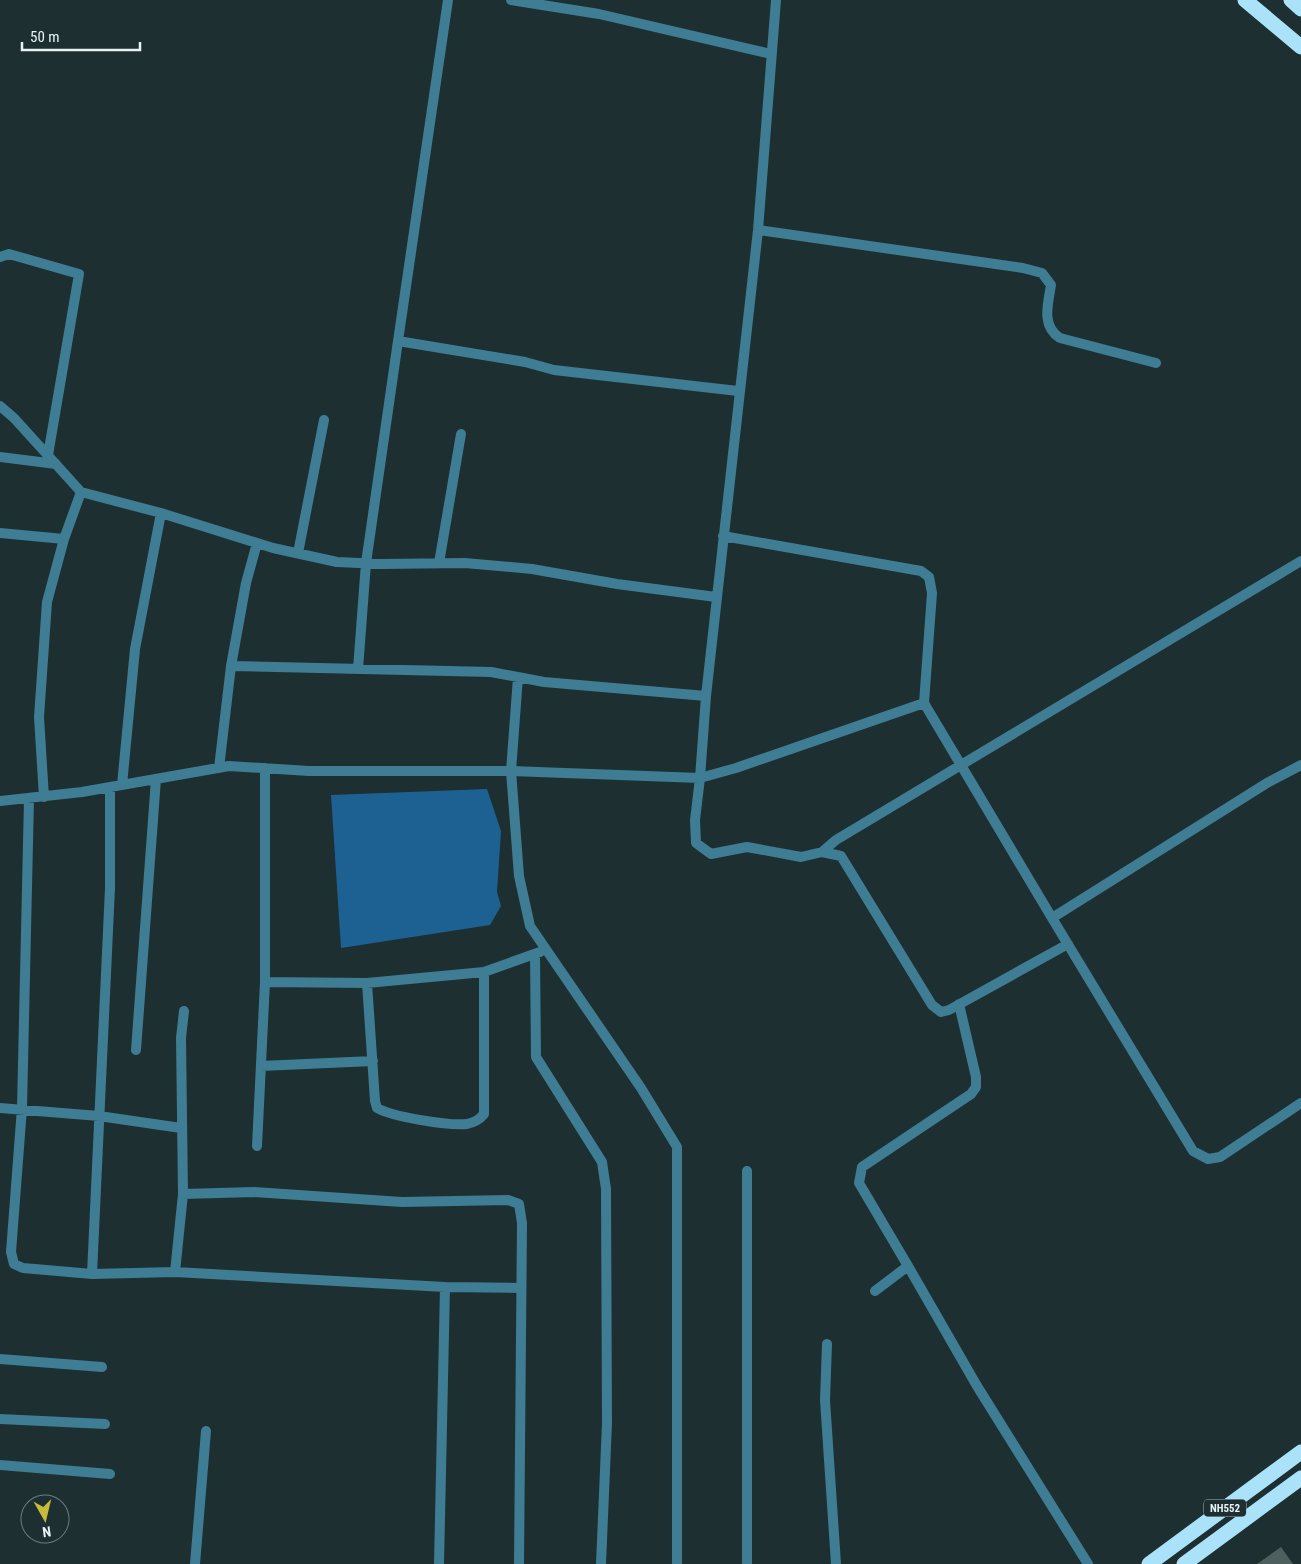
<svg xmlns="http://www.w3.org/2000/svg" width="1301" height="1564" viewBox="0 0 1301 1564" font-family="'Roboto Condensed',sans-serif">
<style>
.water{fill:#1c6192}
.building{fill:#4d605d}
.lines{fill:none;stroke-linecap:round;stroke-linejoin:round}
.street{stroke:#3e7d94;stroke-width:10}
.highway{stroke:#aae2f9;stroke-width:15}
.labels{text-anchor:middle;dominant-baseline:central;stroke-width:4.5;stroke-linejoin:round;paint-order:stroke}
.shield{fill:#1d2f31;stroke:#aab8ba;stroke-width:1}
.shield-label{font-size:11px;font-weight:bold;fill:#e7f3f4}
</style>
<rect width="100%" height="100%" fill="#1d2f31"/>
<path class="water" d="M487 789 501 831 497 892 501 906 490 925 341 948 331 795Z"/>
<path class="building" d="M1281 1547 1293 1564H1257Z"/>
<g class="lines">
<path class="street" d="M448 0 398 341 525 362 554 370 738 391
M511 0 599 14 771 54
M758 230 1023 268 1042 273 1051 285C1048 304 1041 326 1060 338L1156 363
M0 257 9 254 79 274 48 455
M0 406 14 418 81 492 161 513 273 548 337 562 381 564 465 563 532 569 617 584 716 597
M0 457 56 464
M0 533 64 539
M723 536 921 571 929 577 932 593 924 703 1052 918
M298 553 324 420
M439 563 461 434
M231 666 246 583 257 543
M358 669 366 563 398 341
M518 677 511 771 519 876 530 926 641 1088 677 1147V1564
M924 703 736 768 700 778 695 820 696 843 711 854 747 847 801 857 822 852 841 856 932 1005 941 1012 949 1010 1068 944
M1301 765 1267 783 1052 918 1193 1151 1208 1159 1220 1157 1301 1103
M219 768 231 666 491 672 544 682 706 696
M122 785 135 649 161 513
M44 797 39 717 47 602 64 539 81 492
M29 799 22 1108 11 1252 14 1264 23 1268 92 1274 175 1272 445 1287 521 1288
M0 801 82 792 229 766 309 771H511L700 778 706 696 758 230 776 0
M822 852 836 840 1301 561
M535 954 536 1057 602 1162 606 1189 607 1423 601 1564
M265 982 367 983 484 972 540 952
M367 983 375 1101 377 1108C393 1117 449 1126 467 1124 475 1122 479 1120 484 1114V972
M136 1050 156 779
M261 1066 373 1061
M0 1108 99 1116 181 1128
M257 1146 265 982V768
M747 1171V1564
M183 1194 254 1192 402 1202 508 1200 519 1204 522 1223 519 1564
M908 1266 977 1386 1088 1564
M175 1272 183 1194 181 1038 184 1011
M92 1274 110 888V787
M875 1291 908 1266 859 1183 862 1167 971 1094 976 1087V1077L959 1004
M827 1344 825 1400 836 1564
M0 1359 102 1367
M0 1419 105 1424
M0 1465 110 1474
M195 1564 206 1431
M439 1564 445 1287"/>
<path class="highway" d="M1245 0 1301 47
M1291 0 1301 9
M1149 1564 1301 1452
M1184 1564 1301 1478"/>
</g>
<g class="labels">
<rect class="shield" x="1204" y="1499.5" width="42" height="17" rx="4"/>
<g class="shield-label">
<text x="1225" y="1508">NH552</text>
</g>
</g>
<g transform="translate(45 1519) rotate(172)"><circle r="24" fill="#1d2f31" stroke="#6e7d7f"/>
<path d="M0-4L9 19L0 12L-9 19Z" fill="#c8bb3b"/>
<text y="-8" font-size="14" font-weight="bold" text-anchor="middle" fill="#e7f3f4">N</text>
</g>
<path d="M22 42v8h118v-8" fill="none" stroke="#e7f3f4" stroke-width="2.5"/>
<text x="30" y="42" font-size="15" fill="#e7f3f4" stroke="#1d2f31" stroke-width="4" paint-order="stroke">50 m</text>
</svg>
